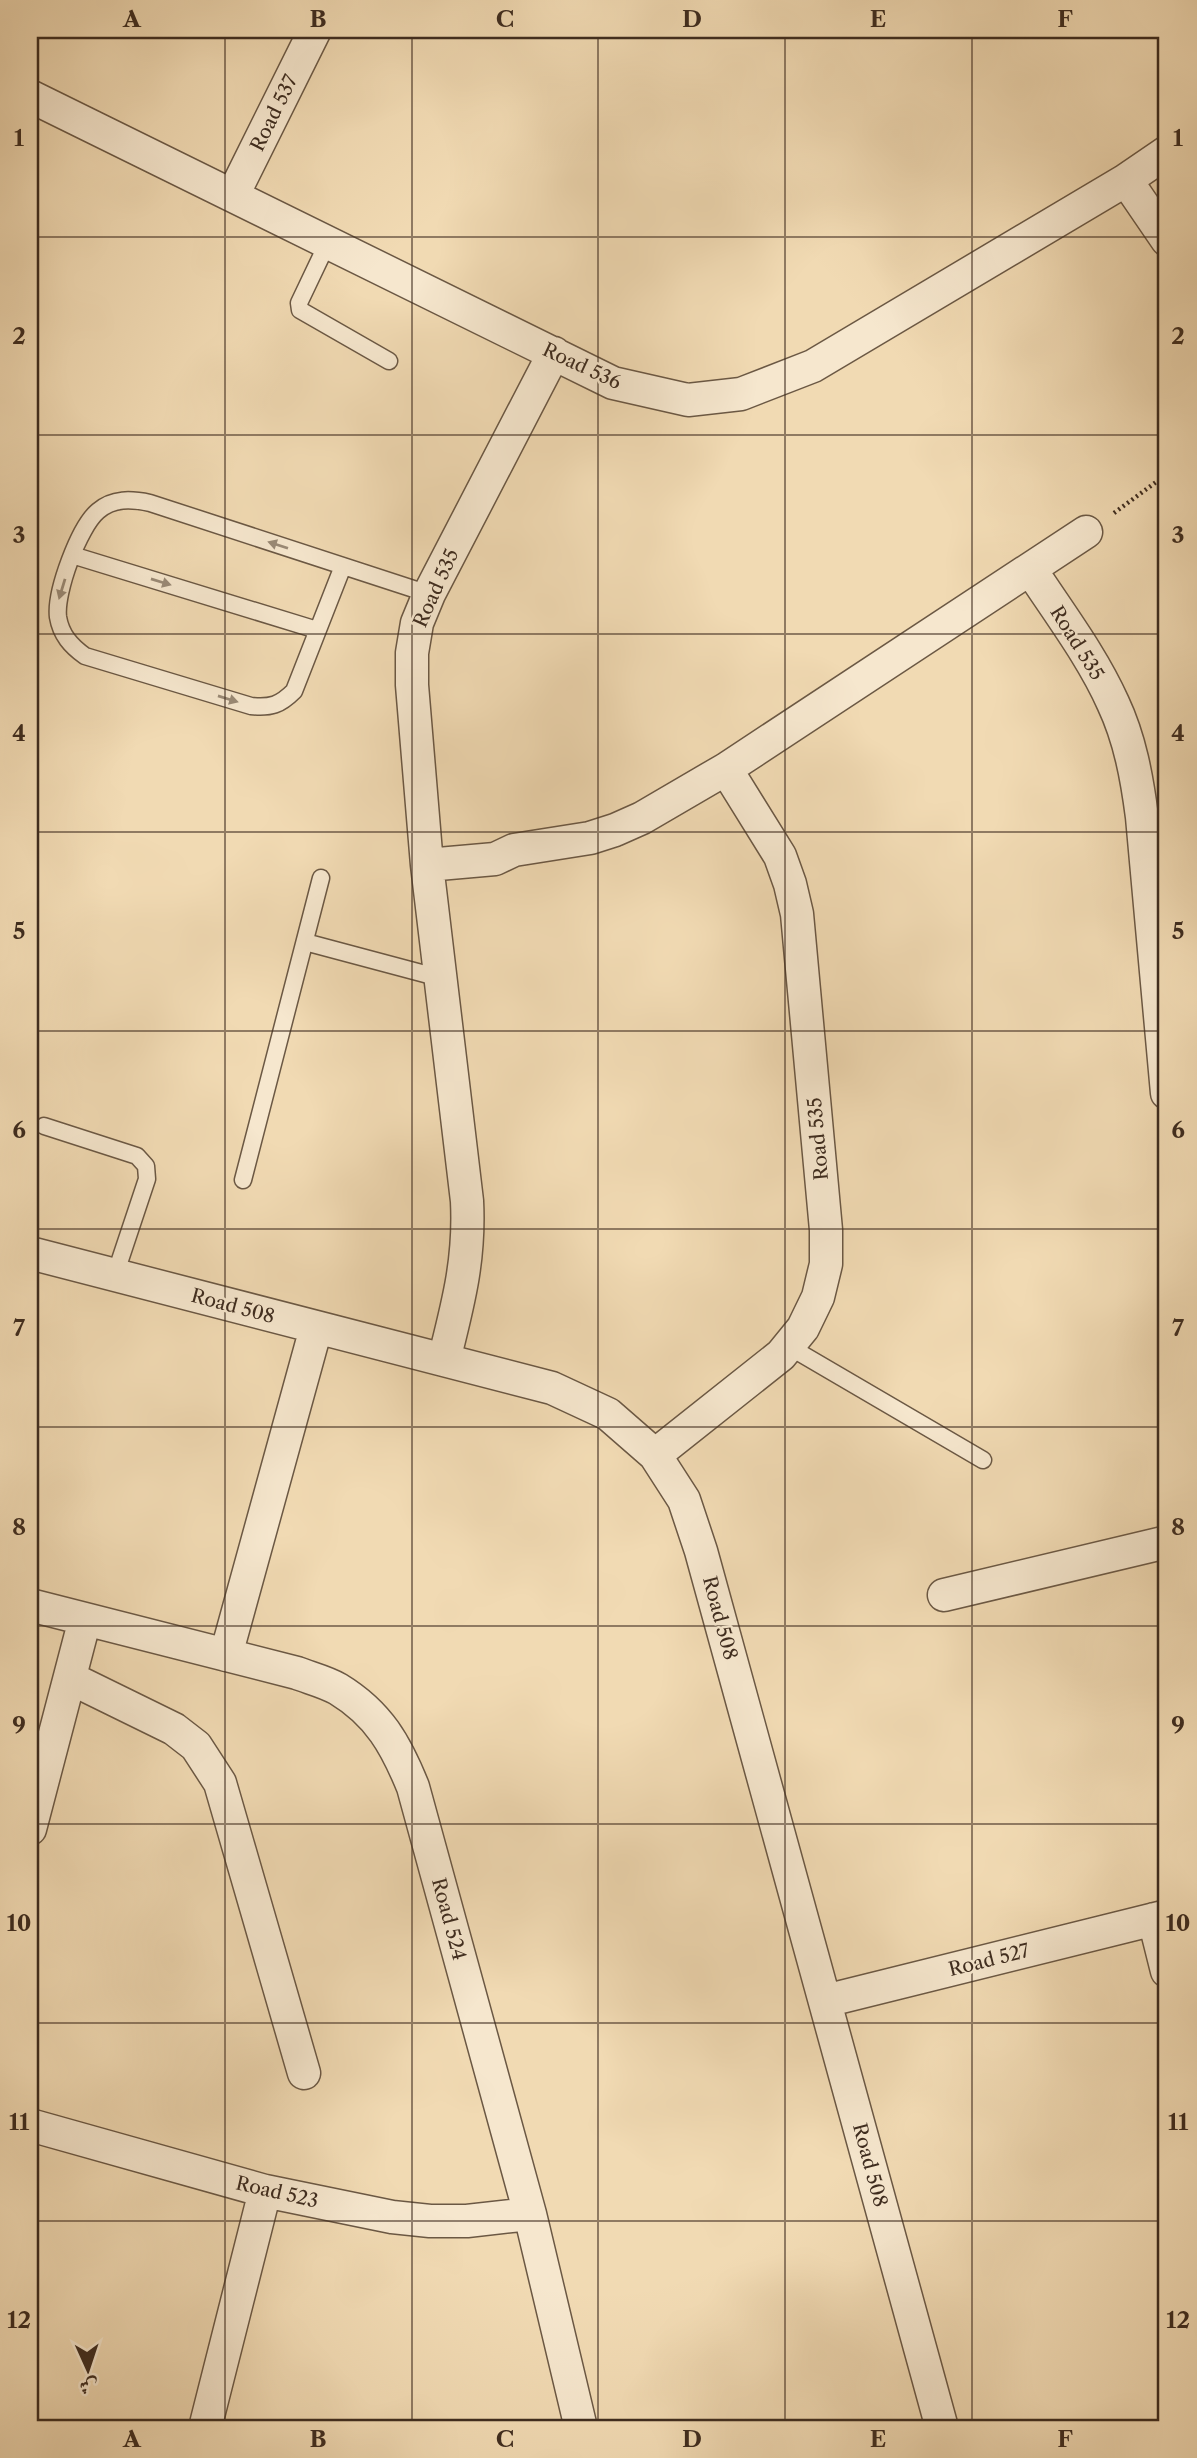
<svg xmlns="http://www.w3.org/2000/svg" width="1197" height="2458" viewBox="0 0 1197 2458" font-family="'Libre Caslon Text',Amiri,serif">
<style>
.lines{fill:none;stroke-linecap:round;stroke-linejoin:round}
.service-casing{stroke:#6b5844;stroke-width:19}
.minor-casing{stroke:#6b5844;stroke-width:35}
.path{stroke:#3e2c1f;stroke-width:4.5;stroke-dasharray:2 3.5;stroke-linecap:butt}
.service{stroke:#f6e7ce;stroke-width:16}
.minor{stroke:#f6e7ce;stroke-width:32}
.oneway{fill:#9a8a76}
.grid{fill:none;stroke:#3e2c1f;stroke-width:2;stroke-opacity:0.55}
.labels{text-anchor:middle;dominant-baseline:central;stroke-width:5;stroke-linejoin:round;paint-order:stroke}
.street-label{font-size:19px;fill:#3e2c1f;stroke:#f6e7ce}
.neatline{fill:none;stroke:#3e2c1f;stroke-width:2.5}
.grid-label{font-size:23px;text-anchor:middle;font-weight:bold;fill:#3e2c1f}
</style>
<rect width="100%" height="100%" fill="#f1dab3"/>
<filter id="stains"><feTurbulence type="fractalNoise" baseFrequency=".00286" numOctaves="4"/><feColorMatrix values="0 0 0 0 .2 0 0 0 0 .09 0 0 0 0 .02 0 0 0 .5 -.17"/></filter>
<radialGradient id="worn" r=".72"><stop offset=".6" stop-color="#630" stop-opacity="0"/><stop offset="1" stop-color="#630" stop-opacity=".3"/></radialGradient>
<g class="lines">
<defs>
<path id="service" d="M328 242 299 303 300 310 389 361
M72 555 317 630
M343 566 294 691C280 705 271 708 251 706L85 656C71 646 61 635 58 617 55 592 79 527 98 511 113 498 131 499 150 503L429 594
M305 942 440 978
M44 1126 137 1156 146 1166 147 1179 115 1275
M243 1180 321 878
M788 1346 983 1460"/>
<path id="minor" d="M30 96 613 383 688 400 741 394 813 366 1126 180 1167 152
M1126 180 1167 240
M233 195 315 30
M1031 570C1059 613 1092 656 1113 703 1130 739 1137 778 1142 817L1167 1093
M427 865 495 859 514 850 590 838 615 830 642 818 726 769 1086 532
M30 1253 552 1388 608 1414 655 1455 684 1500 701 1551 942 2428
M444 1360C458 1304 470 1260 467 1201L427 865 412 685V653L417 623 429 594 554 353
M655 1455 781 1355 803 1328 818 1297 826 1264V1230L797 914 790 884 780 856 726 769
M944 1595 1167 1542
M30 1605 297 1673C310 1678 326 1682 338 1689 379 1714 396 1745 413 1787L530 2214 581 2428
M226 1655 316 1328
M70 1678 174 1729 196 1746 220 1783 304 2073
M30 1829 85 1619
M1154 1919 1167 1971
M825 2001 1167 1916
M30 2125 265 2191 392 2217 430 2221H467L530 2214
M205 2428 265 2191"/>
</defs>
<use href="#service" class="service-casing"/>
<use href="#minor" class="minor-casing"/>
<path class="path" d="M1114 513 1167 474"/>
<use href="#service" class="service"/>
<use href="#minor" class="minor"/>
</g>
<defs><path id="oneway-solid" d="M-6-.8H1V-3.2L6.5 0L1 3.2V.8H-6Z" transform="scale(1.75)"/></defs>
<g class="oneway">
<use href="#oneway-solid" transform="translate(278 545) rotate(-162)"/>
<use href="#oneway-solid" transform="translate(161 582) rotate(17)"/>
<use href="#oneway-solid" transform="translate(62 589) rotate(107)"/>
<use href="#oneway-solid" transform="translate(228 699) rotate(17)"/>
</g>
<path class="grid" d="M225 30V2428M412 30V2428M598 30V2428M785 30V2428M972 30V2428M30 237H1167M30 435H1167M30 634H1167M30 832H1167M30 1031H1167M30 1229H1167M30 1427H1167M30 1626H1167M30 1824H1167M30 2023H1167M30 2221H1167"/>
<g class="labels">
<g class="street-label">
<text transform="translate(274 113) rotate(-64)">Road 537</text>
<text transform="translate(582 366) rotate(25)">Road 536</text>
<text transform="translate(436 588) rotate(-66)">Road 535</text>
<text transform="translate(1077 643) rotate(58)">Road 535</text>
<text transform="translate(818 1139) rotate(-95)">Road 535</text>
<text transform="translate(233 1306) rotate(15)">Road 508</text>
<text transform="translate(720 1618) rotate(75)">Road 508</text>
<text transform="translate(449 1919) rotate(75)">Road 524</text>
<text transform="translate(989 1960) rotate(-14)">Road 527</text>
<text transform="translate(870 2165) rotate(75)">Road 508</text>
<text transform="translate(277 2192) rotate(13)">Road 523</text>
</g>
</g>
<rect width="1197" height="2458" fill="none" stroke="#f1dab3" stroke-width="77"/>
<g transform="translate(88 2370) rotate(177)" stroke="#f6e7ce" stroke-width="5" paint-order="stroke">
<path d="M0-5L12 26L0 18L-12 26Z" fill="#3e2c1f"/>
<text y="-10" font-size="19" font-weight="bold" text-anchor="middle" fill="#3e2c1f">ش</text>
</g>
<rect x="38" y="38" width="1120" height="2382" class="neatline"/>
<g class="grid-label">
<text x="132" y="27">A</text>
<text x="318" y="27">B</text>
<text x="505" y="27">C</text>
<text x="692" y="27">D</text>
<text x="878" y="27">E</text>
<text x="1065" y="27">F</text>
<text x="19" y="146">1</text>
<text x="1178" y="146">1</text>
<text x="19" y="344">2</text>
<text x="1178" y="344">2</text>
<text x="19" y="543">3</text>
<text x="1178" y="543">3</text>
<text x="19" y="741">4</text>
<text x="1178" y="741">4</text>
<text x="19" y="939">5</text>
<text x="1178" y="939">5</text>
<text x="19" y="1138">6</text>
<text x="1178" y="1138">6</text>
<text x="19" y="1336">7</text>
<text x="1178" y="1336">7</text>
<text x="19" y="1535">8</text>
<text x="1178" y="1535">8</text>
<text x="19" y="1733">9</text>
<text x="1178" y="1733">9</text>
<text x="19" y="1931">10</text>
<text x="1178" y="1931">10</text>
<text x="19" y="2130">11</text>
<text x="1178" y="2130">11</text>
<text x="19" y="2328">12</text>
<text x="1178" y="2328">12</text>
<text x="132" y="2447">A</text>
<text x="318" y="2447">B</text>
<text x="505" y="2447">C</text>
<text x="692" y="2447">D</text>
<text x="878" y="2447">E</text>
<text x="1065" y="2447">F</text>
</g>
<rect width="100%" height="100%" filter="url(#stains)"/>
<rect width="100%" height="100%" fill="url(#worn)"/>
</svg>
